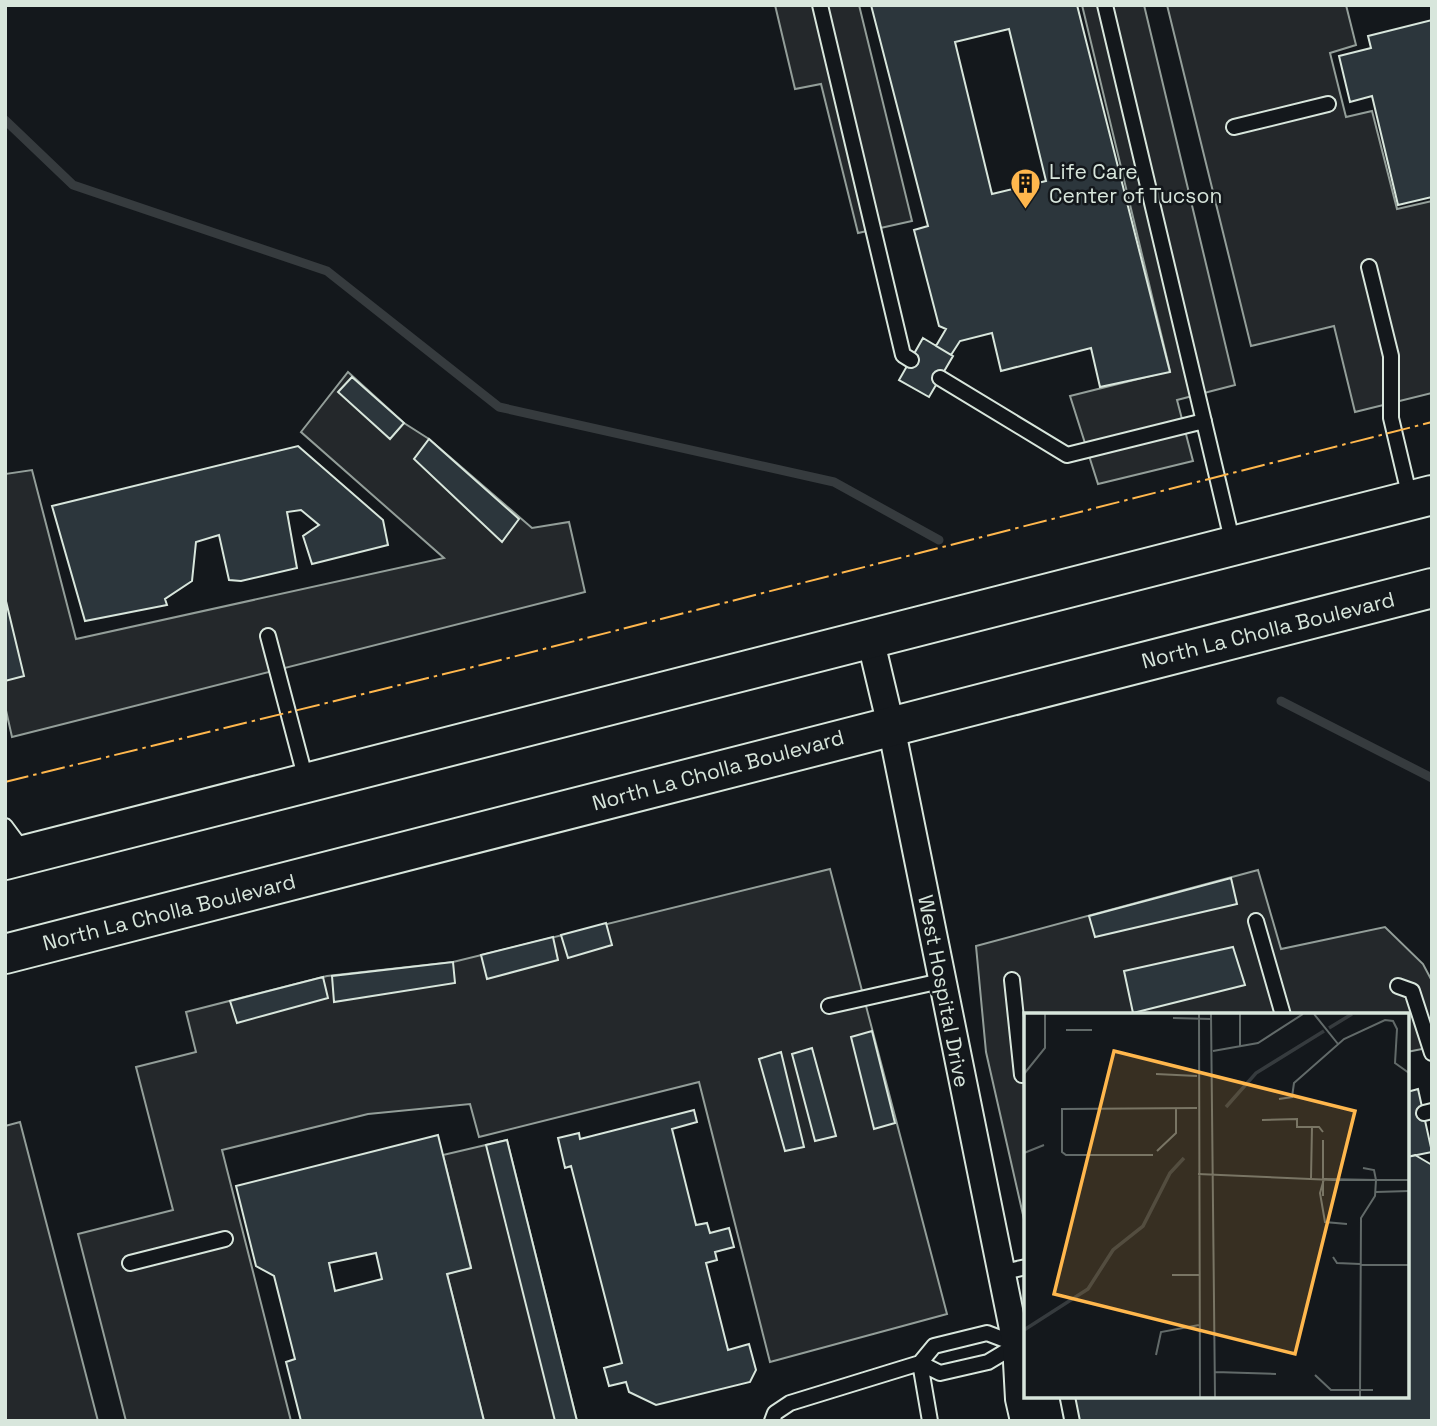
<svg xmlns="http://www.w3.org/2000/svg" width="1437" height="1426" viewBox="0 0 1437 1426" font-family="'Space Grotesk',sans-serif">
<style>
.parking{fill:#24282b;stroke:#939e99;stroke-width:2}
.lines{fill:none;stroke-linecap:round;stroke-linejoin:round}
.stream{stroke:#363b3e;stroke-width:9}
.building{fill:#2c363c;stroke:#d8e6dc;stroke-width:2;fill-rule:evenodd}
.service-casing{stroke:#d8e6dc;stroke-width:18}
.minor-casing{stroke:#d8e6dc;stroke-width:30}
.primary-casing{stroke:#d8e6dc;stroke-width:42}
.service{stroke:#14181c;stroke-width:14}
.minor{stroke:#14181c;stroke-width:26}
.primary{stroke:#14181c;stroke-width:38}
.power{stroke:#ffb74d;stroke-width:2;stroke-dasharray:24 5 3.5 5;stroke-linecap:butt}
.labels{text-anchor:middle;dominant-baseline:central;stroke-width:5;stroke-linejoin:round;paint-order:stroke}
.poi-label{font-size:21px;fill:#d8e6dc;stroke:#14181c;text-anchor:start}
.street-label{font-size:21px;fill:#d8e6dc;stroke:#14181c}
.inset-river{fill:none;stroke:#363b3e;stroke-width:3.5}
.inset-road{fill:none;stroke:#626a69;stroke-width:2}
.view{fill:#ffb74d;fill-opacity:0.15;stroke:#ffb74d;stroke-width:3.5}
.inset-edge{fill:none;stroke:#d8e6dc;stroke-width:3.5}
</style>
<rect width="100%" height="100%" fill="#14181c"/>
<path class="parking" d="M775 5H859L912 221 858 233 821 84 795 89Z
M1082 5H1144L1235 385 1177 400 1193 461 1098 484 1070 396 1170 371Z
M1167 5H1346L1356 45 1330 53 1346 117 1372 111 1397 209 1432 201V393L1355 412 1334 326 1251 346Z
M348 372 404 423 429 439 532 528 569 522 585 592 12 737 5 706V474L32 470 76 639 444 558 301 432Z
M830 869 947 1314 770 1362 699 1082 479 1137 470 1104 368 1114 222 1150 291 1421H126L78 1234 173 1210 136 1067 196 1052 186 1012 327 976 453 962Z
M1258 870 1281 949 1385 927 1423 964 1432 981V1047L1407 1052V1015H1026V1228L986 1052 976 946Z
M20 1122 98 1421H5V1126Z
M507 1140 577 1421H484L447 1274 471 1267 443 1155Z"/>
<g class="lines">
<path class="stream" d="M5 120 73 185 327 271 499 407 834 482 939 540
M1281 701 1432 778"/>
</g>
<path class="building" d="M871 5H1077L1170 372 1100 387 1091 348 1001 371 992 333 960 341 951 355 936 346 946 329 939 326 914 230 928 226ZM1009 29 1046 181 992 194 955 42Z
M1432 20V197L1398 205 1372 96 1350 102 1339 56 1371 48 1368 36Z
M923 338 953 356 929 397 899 380Z
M352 377 404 423 390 439 338 392Z
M429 439 519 519 502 542 414 459Z
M298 446 383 520 388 545 312 564 303 536 319 525 301 510 287 512 297 568 241 581 229 580 219 535 196 542 192 581 165 599 167 605 85 621 52 506Z
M5 597 24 676 5 681Z
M1231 878 1237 904 1095 937 1089 916Z
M606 923 612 945 568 958 561 935Z
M553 937 558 960 487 979 481 955Z
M1233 947 1245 985 1133 1013 1124 971Z
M453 962 455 983 334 1002 332 976Z
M323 977 328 998 237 1023 230 1001Z
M872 1031 895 1123 874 1129 851 1037Z
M812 1048 836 1136 815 1141 792 1054Z
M781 1052 804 1147 785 1151 759 1059Z
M1418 1089 1432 1152 1407 1157V1092Z
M694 1110 697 1122 672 1129 696 1225 707 1223 710 1233 729 1228 734 1247 715 1252 717 1260 706 1263 728 1350 749 1344 756 1370 750 1382 656 1405 629 1392 626 1382 609 1386 604 1368 622 1363 571 1166 565 1168 558 1138 579 1133 580 1139Z
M438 1135 471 1268 447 1274 484 1421H301L286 1362 295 1359 274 1276 256 1266 236 1186ZM376 1253 382 1279 335 1291 329 1263Z
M507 1140 577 1421H555L486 1145Z
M1415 1155 1432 1165V1421H1080L1075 1396H1407V1157Z"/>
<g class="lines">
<defs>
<path id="service" d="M820 5 903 355 911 360
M1105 5 1233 544
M1234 127 1328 104
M1369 267 1391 356V418L1410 498
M940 378 1067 455 1204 421
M268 636 306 780
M5 826 25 853
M1256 921 1283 1015
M1012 980 1022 1075
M1398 986 1412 991 1432 1053
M829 1006 941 981
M1424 1113 1432 1111
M130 1263 225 1239
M1000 1273 1026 1267
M920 1363 940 1373 988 1362 1018 1344
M920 1363 930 1421
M772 1421 775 1413 790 1403 920 1363 934 1346 987 1333 1016 1344"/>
<path id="minor" d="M870 638 891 726 1016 1344 1019 1399 1024 1421
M1045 1396 1050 1421"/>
<path id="primary" d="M5 860 1432 495
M5 954 1432 588"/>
</defs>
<use href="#service" class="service-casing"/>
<use href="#minor" class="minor-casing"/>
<use href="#primary" class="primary-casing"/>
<use href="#service" class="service"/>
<use href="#minor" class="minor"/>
<use href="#primary" class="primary"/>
<path class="power" d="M5 782 481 665 1432 422"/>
</g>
<defs>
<symbol id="building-pin" viewBox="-11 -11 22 30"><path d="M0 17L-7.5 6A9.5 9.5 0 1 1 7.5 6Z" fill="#ffb74d" stroke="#14181c"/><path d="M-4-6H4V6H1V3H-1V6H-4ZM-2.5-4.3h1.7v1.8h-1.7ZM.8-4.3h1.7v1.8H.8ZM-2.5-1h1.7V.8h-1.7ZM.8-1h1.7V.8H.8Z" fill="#111"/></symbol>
</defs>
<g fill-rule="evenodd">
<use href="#building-pin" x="1008" y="166" width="35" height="47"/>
</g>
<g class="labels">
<g class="poi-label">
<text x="1049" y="171">Life Care<tspan x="1049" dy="24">Center of Tucson</tspan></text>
</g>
<g class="street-label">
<text transform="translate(1268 630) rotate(-14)">North La Cholla Boulevard</text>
<text transform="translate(718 770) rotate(-15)">North La Cholla Boulevard</text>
<text transform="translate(169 912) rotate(-14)">North La Cholla Boulevard</text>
<text transform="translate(944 991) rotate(79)">West Hospital Drive</text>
</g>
</g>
<g transform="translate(1024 1013)">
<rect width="385" height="385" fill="#14181c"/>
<path class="inset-river" d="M305 15 328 1M202 94 232 60 300 18M0 317 64 276 89 237 119 213 146 160 160 145"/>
<path class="inset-road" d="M175 1 176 384M187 1 191 384M216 1V33M290 1 314 31M149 5 187 6M42 17H68M189 38 234 30 279 1M0 61 21 35V1M132 61 173 63M255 86 268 84 270 70 320 26 361 7 369 8 373 16 371 50 385 60M238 107 273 106V114H295L299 119M133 138 152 120V95M0 140 20 132M129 142H42L38 139V96L173 95M174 161 309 167H352L300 166M287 165 288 114M300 166 296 180 301 209 323 211M352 167H385M352 179 385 178M299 183V127M309 244 313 250 336 251M336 252H385M148 262H175M132 342 137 319 175 312M191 359 252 361M291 362 307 377H349M336 384 337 205 351 183 352 167 350 157 339 155"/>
<path class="view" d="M90 38 331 98 271 341 30 281Z"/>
<rect width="385" height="385" class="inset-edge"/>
</g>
<rect width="1437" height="1426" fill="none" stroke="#d8e6dc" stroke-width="14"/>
</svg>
